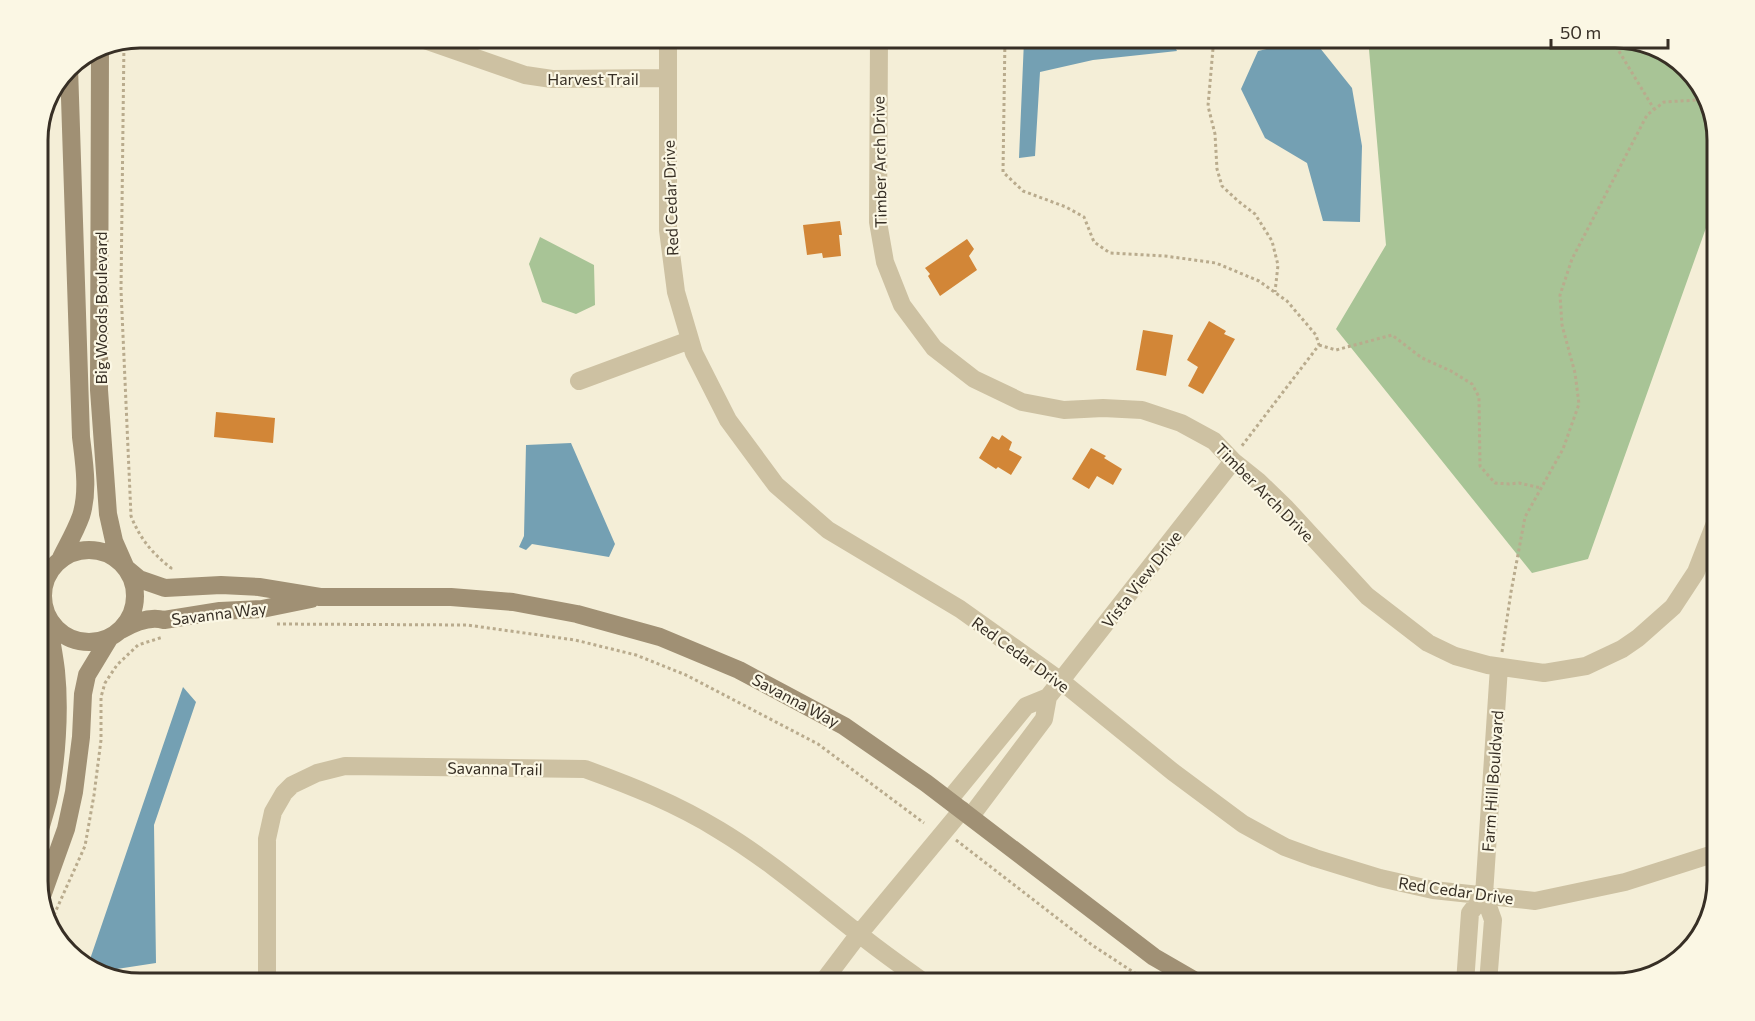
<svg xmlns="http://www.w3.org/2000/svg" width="1755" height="1021" viewBox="0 0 1755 1021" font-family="Commissioner,sans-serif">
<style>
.green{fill:#a8c496}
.water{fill:#74a0b3}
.building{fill:#d28637}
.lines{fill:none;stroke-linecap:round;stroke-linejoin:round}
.path{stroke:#b9ab8d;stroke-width:3;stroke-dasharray:3 3;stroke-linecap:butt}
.street{stroke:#cdc1a2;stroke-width:18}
.secondary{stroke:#a09074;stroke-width:18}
.labels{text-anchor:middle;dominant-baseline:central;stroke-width:4.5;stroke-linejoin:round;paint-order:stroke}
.street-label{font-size:16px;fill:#372f25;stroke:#fbf7e4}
.rim{fill:none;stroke:#372f25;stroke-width:3}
</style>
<rect width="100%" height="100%" fill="#f4eed7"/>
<path class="green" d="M1368 38H1614L1666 51 1700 84 1717 134V197L1588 559 1532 573 1336 329 1386 245Z
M540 237 594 265 595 305 576 314 542 302 529 264Z"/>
<path class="water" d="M1312 38 1352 88 1362 146 1360 222 1323 221 1307 163 1265 138 1241 89 1258 51Z
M1171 39 1177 51 1093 60 1040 72 1035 156 1019 158 1024 40Z
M571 443 615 544 609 557 532 544 526 550 519 547 524 536 526 445Z
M183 687 196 702 154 825 156 963 97 972 87 968Z"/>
<path class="building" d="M840 221 842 235H839L841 256 823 258 822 253 807 255 803 225Z
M967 239 974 249 969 256 977 270 940 296 928 276 930 274 925 268Z
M1209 321 1226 331 1224 334 1235 339 1203 394 1188 386 1198 367 1187 360Z
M1143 330 1173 335 1166 376 1136 370Z
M216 412 275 418 273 443 214 437Z
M1002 435 1012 442 1009 450 1022 457 1011 475 998 467 996 469 979 458 992 436 999 440Z
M1091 448 1106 456 1104 458 1122 469 1113 485 1097 476 1089 489 1072 479Z"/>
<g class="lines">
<path class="path" d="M1005 37 1003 172 1023 191 1066 207 1084 217 1094 242 1110 253 1165 256 1216 263 1259 281 1287 301 1316 335 1319 345 1241 447
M1214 37 1208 106 1215 134 1217 169 1222 186 1238 201 1255 214 1272 241 1278 265 1275 292
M1600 37 1617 48 1654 109
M124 41 121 290 131 516C140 539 153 554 171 568L170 571
M1319 345 1336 350 1392 335 1422 358 1451 371 1472 384 1479 397 1480 466 1495 483 1509 484 1519 483 1541 488
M277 624 467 625 575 640 636 655 686 675 818 744 924 823
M1502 652 1511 592 1525 517 1563 449 1579 404 1575 373 1562 325 1560 295 1572 259 1647 115 1664 102 1697 100 1705 96
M956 840 1092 945 1150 983
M49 926 85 846 94 795 101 740V697L105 683 117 665 138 645 163 637"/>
<path class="street" d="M416 37 525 75 552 79 668 78
M668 37V230L676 292 694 353 728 420 776 485 828 530 960 609 1061 681 1173 772 1243 824 1285 847 1315 858 1380 878 1433 890 1535 901 1625 882 1713 854 1717 855
M879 37 878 222 885 262 902 305 934 348 974 379 1022 402 1064 410 1103 408 1142 410 1181 423 1214 441 1233 461 1258 481 1286 508 1367 596 1428 643 1455 656 1488 665 1544 673 1586 666 1622 649 1638 638 1673 607 1696 572 1717 518
M579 381 690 340
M949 800 1026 706 1048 697
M971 816 1044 719 1048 697 1233 461
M1484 895 1499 667
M267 983V839L273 812 284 793 292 785 317 773 345 766 585 769C632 786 677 804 719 830 769 860 813 898 859 934 880 951 903 967 925 983
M822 983 859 934 962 810
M1465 983 1470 913 1484 895 1493 920 1488 983"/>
<path class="secondary" d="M100 46 99 390 108 514 114 541 125 566
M43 596a46 46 0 1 1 92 0a46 46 0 1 1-92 0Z
M61 558C68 544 76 530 81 516 89 491 84 462 81 437L69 67
M127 569 139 579 165 588 221 585 259 587 320 597H451L513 602 577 614 660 637 739 670 844 726 926 783 1154 957 1199 983
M121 630C133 623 150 616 164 620L220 611 262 609 311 599
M38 837C41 825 45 813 48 801 57 763 60 709 56 671 54 653 50 637 49 620
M41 899 66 829 74 792 81 737 83 694 87 675 110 637"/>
</g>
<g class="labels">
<g class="street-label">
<text x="593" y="78">Harvest Trail</text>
<text transform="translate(879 162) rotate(-91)">Timber Arch Drive</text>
<text transform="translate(670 198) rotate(-92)">Red Cedar Drive</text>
<text transform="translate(100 308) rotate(-90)">Big Woods Boulevard</text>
<text transform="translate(1265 492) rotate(45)">Timber Arch Drive</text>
<text transform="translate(1141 579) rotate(-52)">Vista View Drive</text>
<text transform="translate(219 613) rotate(-7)">Savanna Way</text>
<text transform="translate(1021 654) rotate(36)">Red Cedar Drive</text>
<text transform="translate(796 700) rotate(28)">Savanna Way</text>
<text transform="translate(495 768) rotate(1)">Savanna Trail</text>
<text transform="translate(1492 781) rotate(-86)">Farm Hill Bouldvard</text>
<text transform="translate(1456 890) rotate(8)">Red Cedar Drive</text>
</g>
</g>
<path d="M0 0H1755V1021H0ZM140 48H1615A92 92 0 0 1 1707 140V881A92 92 0 0 1 1615 973H140A92 92 0 0 1 48 881V140A92 92 0 0 1 140 48Z" fill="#fbf7e4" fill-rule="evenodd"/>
<path class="rim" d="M140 48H1615A92 92 0 0 1 1707 140V881A92 92 0 0 1 1615 973H140A92 92 0 0 1 48 881V140A92 92 0 0 1 140 48Z"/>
<path d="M1551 39v9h117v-9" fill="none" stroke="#372f25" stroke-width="3"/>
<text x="1560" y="39" font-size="18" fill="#372f25" stroke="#fbf7e4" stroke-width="4.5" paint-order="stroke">50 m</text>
</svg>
